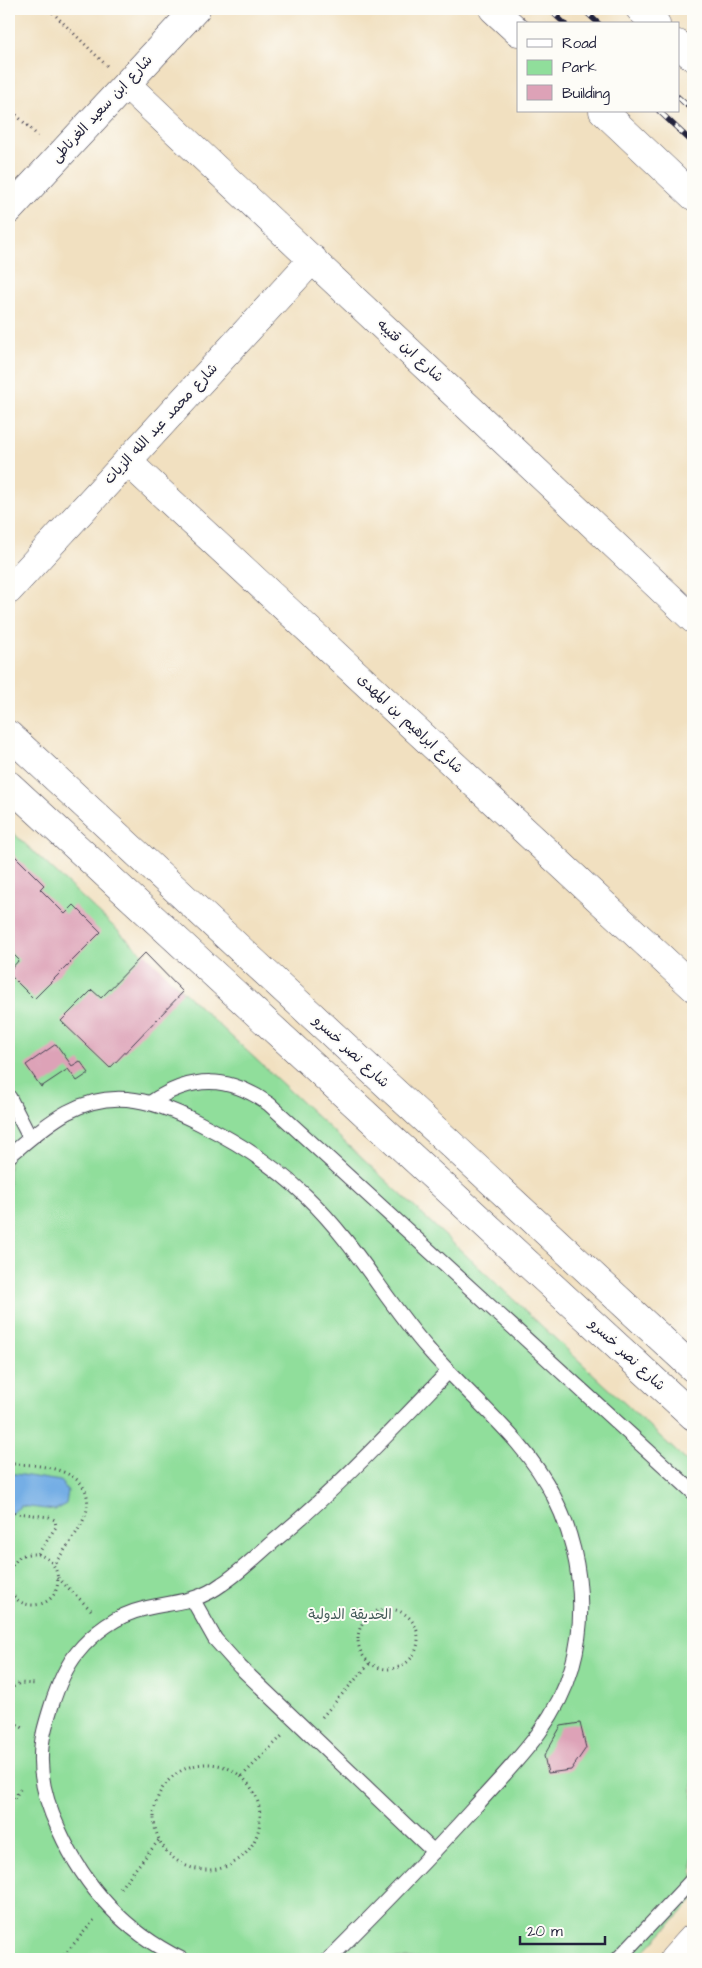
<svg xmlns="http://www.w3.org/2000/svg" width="702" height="1968" viewBox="0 0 702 1968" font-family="'Architects Daughter','Playpen Sans Arabic',sans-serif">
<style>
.green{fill:#90de9b;stroke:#59806b}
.water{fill:#74aee5;stroke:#4b6890}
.building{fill:#dda2b7}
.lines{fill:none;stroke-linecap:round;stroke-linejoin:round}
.lane-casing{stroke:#413e4f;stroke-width:16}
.street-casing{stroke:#413e4f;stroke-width:29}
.secondary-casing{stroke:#413e4f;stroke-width:29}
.path{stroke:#413e4f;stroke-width:3;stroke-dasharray:1 4;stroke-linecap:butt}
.lane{stroke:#fff;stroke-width:14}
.street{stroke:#fff;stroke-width:28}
.secondary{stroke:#fff;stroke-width:28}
.rail-casing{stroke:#22223b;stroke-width:5.5}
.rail{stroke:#fdfcf7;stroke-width:4;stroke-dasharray:11;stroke-linecap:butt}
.labels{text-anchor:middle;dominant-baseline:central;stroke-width:4;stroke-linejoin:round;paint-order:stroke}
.street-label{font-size:14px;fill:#22223b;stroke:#fdfcf7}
.park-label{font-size:14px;fill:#435a58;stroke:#fdfcf7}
</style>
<rect width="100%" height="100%" fill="#fdfcf7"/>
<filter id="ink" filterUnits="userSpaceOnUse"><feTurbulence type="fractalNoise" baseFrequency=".02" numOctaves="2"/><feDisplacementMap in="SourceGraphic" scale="10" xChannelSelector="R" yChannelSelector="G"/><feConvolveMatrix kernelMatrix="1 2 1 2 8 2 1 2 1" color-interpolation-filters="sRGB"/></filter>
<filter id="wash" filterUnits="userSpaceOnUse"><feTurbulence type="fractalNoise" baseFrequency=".0096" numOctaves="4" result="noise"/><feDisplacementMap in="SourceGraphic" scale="20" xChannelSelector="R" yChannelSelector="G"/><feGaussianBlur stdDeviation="1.12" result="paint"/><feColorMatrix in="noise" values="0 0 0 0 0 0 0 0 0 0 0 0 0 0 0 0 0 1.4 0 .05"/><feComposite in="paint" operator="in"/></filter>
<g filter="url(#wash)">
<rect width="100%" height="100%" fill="#f1e0c0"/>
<path class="green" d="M9 829 693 1467V1901L637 1959H9Z"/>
<path class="water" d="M9 1473 60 1481 68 1491 66 1504 55 1510 21 1506 9 1515Z"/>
<g id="blocks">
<path class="building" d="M9 850 44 885 40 889 65 914 74 905 101 932 34 999 9 974V971L19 960 9 950Z
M145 953 183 992 110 1068 61 1021 92 990 101 998Z
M56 1044 72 1066 80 1061 89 1073 77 1081 68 1069 41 1087 26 1065Z
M580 1723 586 1748 571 1770 548 1773 544 1756 561 1726Z"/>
</g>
</g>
<g filter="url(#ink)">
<use href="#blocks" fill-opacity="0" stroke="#413e4f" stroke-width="1"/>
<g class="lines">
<defs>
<path id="lane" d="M9 1097 30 1138
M150 1103C192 1075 228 1075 269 1104L693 1492
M9 1156C45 1126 77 1095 127 1099 152 1101 178 1112 201 1124 239 1143 276 1167 307 1197 354 1242 386 1301 428 1349 470 1398 525 1438 554 1497 580 1548 588 1611 572 1667 556 1725 511 1766 473 1809 426 1861 378 1910 329 1959
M193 1600 215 1639 240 1667 434 1852
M181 1959C124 1931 85 1888 59 1830 48 1807 40 1782 41 1756 41 1739 46 1723 51 1707 57 1688 64 1669 77 1653 93 1633 117 1615 143 1609 173 1601 195 1604 222 1584 239 1573 253 1559 268 1546 333 1493 390 1432 448 1372
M618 1959 693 1879"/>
<path id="street" d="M126 84 693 619
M9 210 196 9
M127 461 693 987
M9 590 313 259
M9 735 693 1368
M9 785 693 1416
M674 1959 693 1938"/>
<path id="secondary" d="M493 9 518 32
M640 9 656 24
M678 44 693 57
M603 111 693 196"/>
</defs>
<use href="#lane" class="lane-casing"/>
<use href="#street" class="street-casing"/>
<use href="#secondary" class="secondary-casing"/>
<path class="path" d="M49 9 107 66
M9 108 38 136
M9 1464C37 1464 94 1468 87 1509 84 1526 64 1550 54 1565
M9 1512 49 1517 55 1520 56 1527 38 1554
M9 1569 20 1556C63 1542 72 1604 33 1605 22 1605 14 1599 9 1589
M58 1578 92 1611
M358 1639a30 30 0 1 1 60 0a30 30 0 1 1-60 0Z
M9 1689 20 1683 37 1684
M322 1717 370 1663
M9 1719 23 1728
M154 1817a53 53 0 1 1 106 0a53 53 0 1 1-106 0Z
M242 1776 282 1736
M9 1807 22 1786
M120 1888 159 1840
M61 1959 94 1920"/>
<use href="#lane" class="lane"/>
<use href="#street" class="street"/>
<use href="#secondary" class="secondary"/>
<defs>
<path id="rail" d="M549 9 565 24
M583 9 599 24
M678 97 693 111
M659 111 693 143"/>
</defs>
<use href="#rail" class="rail-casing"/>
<use href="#rail" class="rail"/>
</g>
</g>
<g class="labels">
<g class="street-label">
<text transform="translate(102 109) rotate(-47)">شارع ابن سعيد الغرناطى</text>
<text transform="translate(410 351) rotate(43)">شارع ابن قتيبه</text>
<text transform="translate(161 424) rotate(-47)">شارع محمد عبد الله الزيات</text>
<text transform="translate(410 724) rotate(43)">شارع ابراهيم بن المهدى</text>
<text transform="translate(351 1052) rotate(43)">شارع نصر خسرو</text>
<text transform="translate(627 1355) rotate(43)">شارع نصر خسرو</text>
</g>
<g class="park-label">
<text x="350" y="1615">الحديقة الدولية</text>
</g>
</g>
<rect width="702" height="1968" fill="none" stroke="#fdfcf7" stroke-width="30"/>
<rect x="517" y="22" width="162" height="90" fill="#fdfcf7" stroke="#a5a5ac"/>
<rect x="527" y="39" width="25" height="8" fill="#ffffff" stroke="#a5a5ac"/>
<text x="562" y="48" font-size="15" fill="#22223b">Road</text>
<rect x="527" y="60" width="25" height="15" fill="#90de9b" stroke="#a5a5ac"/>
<text x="562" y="72" font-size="15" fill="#22223b">Park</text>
<rect x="527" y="85" width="25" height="15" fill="#dda2b7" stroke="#a5a5ac"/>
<text x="562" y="98" font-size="15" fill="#22223b">Building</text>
<path d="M520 1936v8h85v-8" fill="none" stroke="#22223b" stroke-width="2.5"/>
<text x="527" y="1936" font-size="15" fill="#22223b" stroke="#fdfcf7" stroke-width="4" paint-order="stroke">20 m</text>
</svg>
